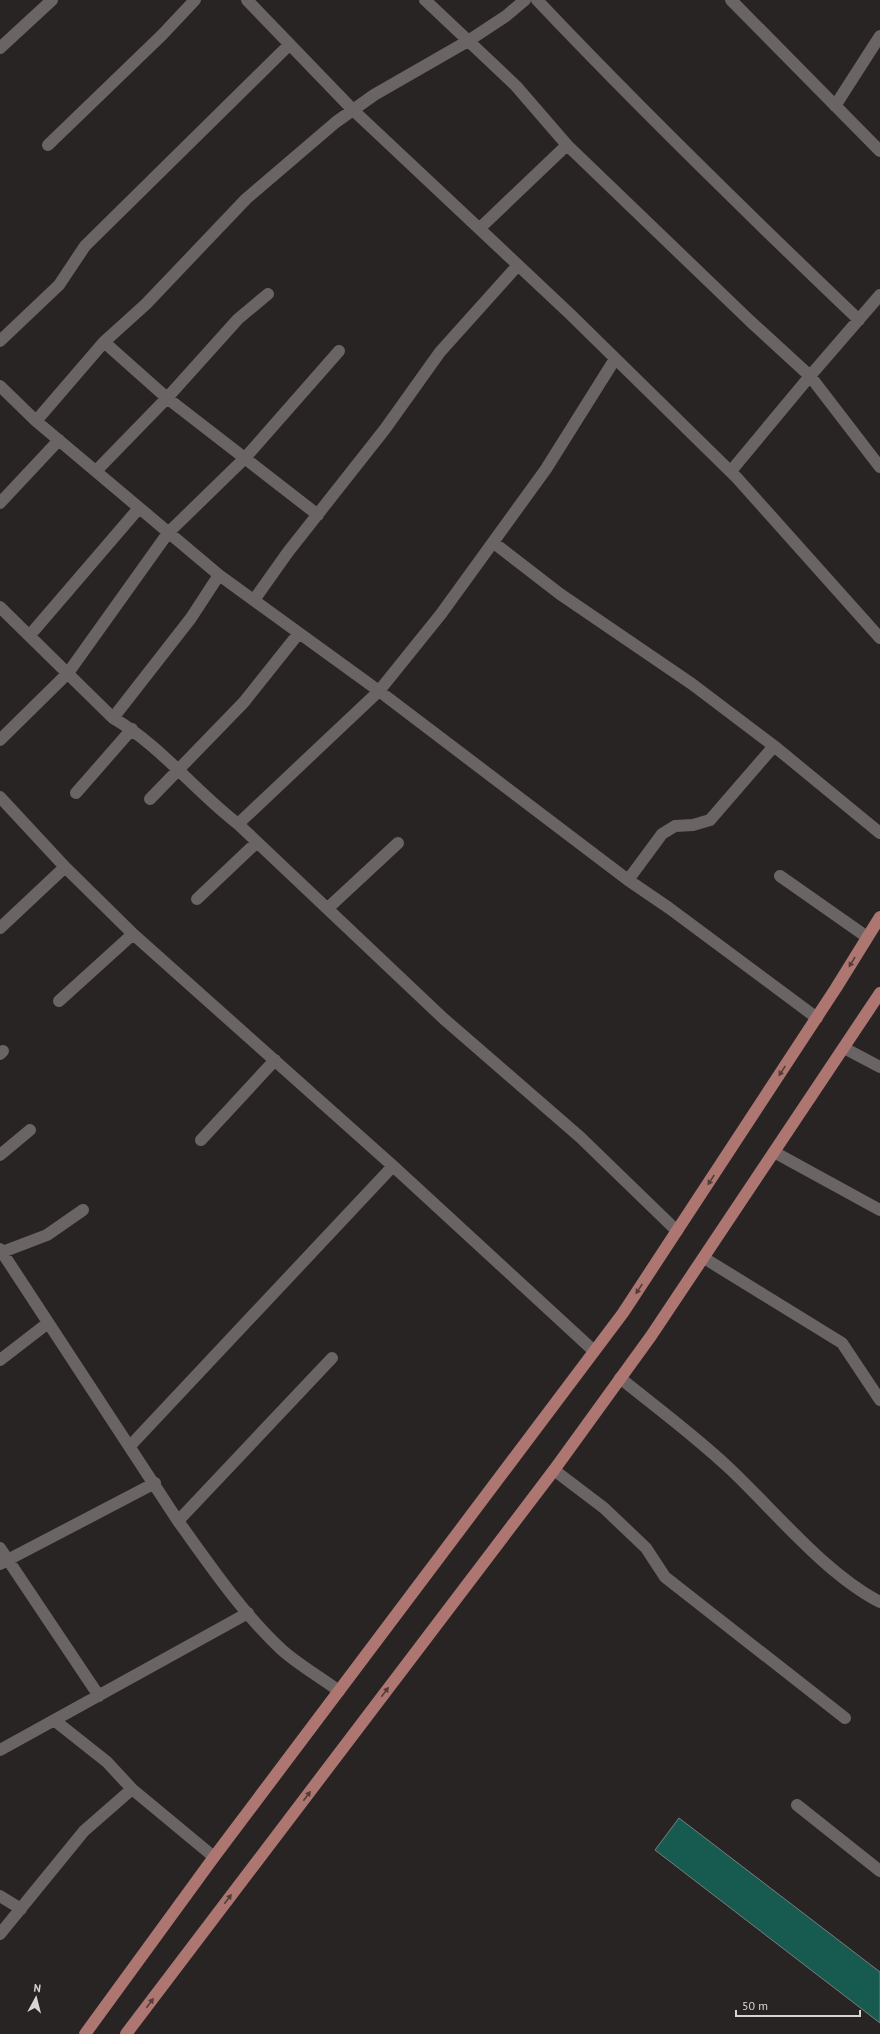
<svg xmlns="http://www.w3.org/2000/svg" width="880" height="2034" viewBox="0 0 880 2034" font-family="'PT Sans',sans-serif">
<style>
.building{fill:#175a4f;stroke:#797e7c}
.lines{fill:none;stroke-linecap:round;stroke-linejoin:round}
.minor{stroke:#6a6564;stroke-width:12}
.major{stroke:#ad7671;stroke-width:12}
.oneway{fill:#503d3a}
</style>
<rect width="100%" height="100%" fill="#282423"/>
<path class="building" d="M679 1818 880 1972V2023L655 1850Z"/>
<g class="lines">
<path class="minor" d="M247 0 353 110 570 314 737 478 880 638
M425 0 516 86 567 145 750 321 810 376 880 467
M537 0C641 110 749 215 859 320
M731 0 880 151
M0 48 52 0
M835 106 880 36
M48 145 162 35 195 0
M480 228 567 145
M0 341 59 285 85 246 289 45
M104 342 167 398 318 515
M0 386 36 421 219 575 379 691 628 880 669 908 817 1018
M36 421 104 342 146 304 246 199 336 122 353 110 374 95 468 41 506 16 525 0
M96 471 167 398 238 319 268 294
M731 471 810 376 880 295
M0 503 59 440
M494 543 560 594 692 684 774 746 880 833
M254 600 288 552 385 429 440 352 518 265
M0 607 113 718C160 745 195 791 238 824L444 1019 580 1137 677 1231
M30 635 139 508
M113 718 191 618 219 575
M0 740 68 673 168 533 245 458 339 351
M76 793 132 729
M0 797 65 867 133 934 393 1166 594 1351
M150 799 244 702 299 633
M238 824 379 691 441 614 546 469 615 359
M780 876 867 937
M628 880 662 834 675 826 693 825 710 820 774 746
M197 899 257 842
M328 908 398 843
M0 928 65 867
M59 1001 133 934
M844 1048 880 1067
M0 1054 3 1051
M201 1140 275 1060
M774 1152 880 1210
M0 1155 30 1130
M0 1249 178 1521C210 1565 242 1613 282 1650 299 1665 320 1677 339 1691
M0 1253 47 1235 83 1210
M704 1258 842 1343 880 1400
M0 1360 48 1323
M620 1378C656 1407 694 1435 728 1467 774 1510 824 1573 880 1602
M130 1446 393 1166
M554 1470 604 1508 646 1548 665 1577 845 1718
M178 1521 332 1358
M0 1548 99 1696
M0 1564 155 1483
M54 1720 107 1762 132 1789 214 1857
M0 1750 248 1613
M797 1805 880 1871
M0 1896 21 1909
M0 1934 84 1831 132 1789"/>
<path class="major" d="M85 2034 214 1857 623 1313 836 988 880 917
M126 2034 554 1470 651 1336 880 993"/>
</g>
<defs><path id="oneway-solid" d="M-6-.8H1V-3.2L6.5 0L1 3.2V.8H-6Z"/></defs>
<g class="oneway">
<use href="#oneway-solid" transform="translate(852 962) rotate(121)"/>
<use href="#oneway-solid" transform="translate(782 1071) rotate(123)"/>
<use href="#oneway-solid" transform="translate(711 1180) rotate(123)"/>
<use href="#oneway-solid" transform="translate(639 1289) rotate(123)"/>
<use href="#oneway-solid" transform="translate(385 1692) rotate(-53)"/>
<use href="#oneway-solid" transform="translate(307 1796) rotate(-53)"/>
<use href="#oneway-solid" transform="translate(228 1899) rotate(-53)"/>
<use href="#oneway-solid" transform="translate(150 2003) rotate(-53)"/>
</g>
<g transform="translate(36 1998) rotate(7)" stroke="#282423" stroke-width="3" paint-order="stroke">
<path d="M0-3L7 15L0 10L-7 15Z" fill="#d7d4d4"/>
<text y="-6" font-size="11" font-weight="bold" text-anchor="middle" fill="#d7d4d4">N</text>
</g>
<path d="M736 2010v6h124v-6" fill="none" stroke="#d7d4d4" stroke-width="2"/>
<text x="742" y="2010" font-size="12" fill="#d7d4d4" stroke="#282423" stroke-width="3" paint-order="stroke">50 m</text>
</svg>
